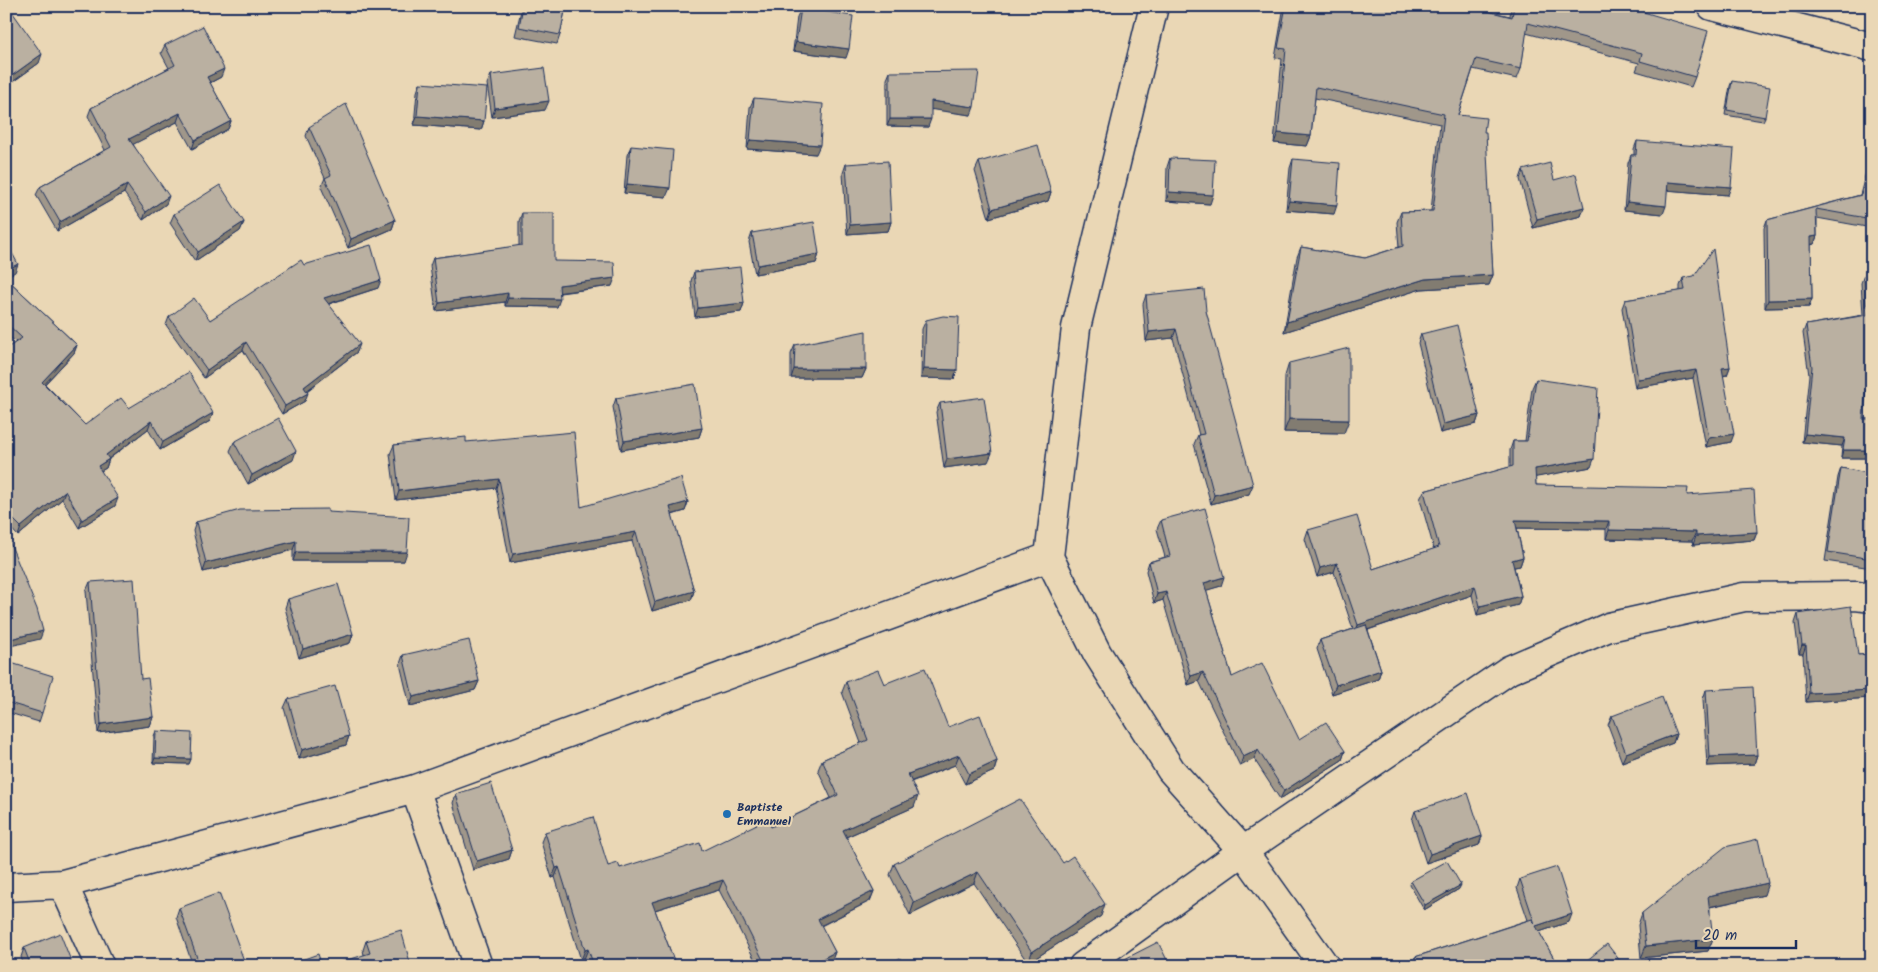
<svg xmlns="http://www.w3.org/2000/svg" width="1878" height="972" viewBox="0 0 1878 972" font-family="Kalam,sans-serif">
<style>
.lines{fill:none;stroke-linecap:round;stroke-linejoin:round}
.minor-casing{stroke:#1b2f5e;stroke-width:31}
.tertiary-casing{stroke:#1b2f5e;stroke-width:31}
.minor{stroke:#ead7b5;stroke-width:28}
.tertiary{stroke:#ead7b5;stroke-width:28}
.wall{fill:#a0978a;stroke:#1b2f5e}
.shaded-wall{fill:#827b71;stroke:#1b2f5e}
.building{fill:#bab0a1;stroke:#1b2f5e}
.poi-dot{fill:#1f6fb2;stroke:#ead7b5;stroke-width:2}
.labels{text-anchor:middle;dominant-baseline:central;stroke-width:4;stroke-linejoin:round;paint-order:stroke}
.poi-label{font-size:12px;font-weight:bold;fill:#1b2f5e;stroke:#ead7b5;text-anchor:start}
</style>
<rect width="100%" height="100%" fill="#ead7b5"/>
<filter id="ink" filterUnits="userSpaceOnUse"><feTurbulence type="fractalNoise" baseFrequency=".02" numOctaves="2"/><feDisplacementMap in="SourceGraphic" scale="10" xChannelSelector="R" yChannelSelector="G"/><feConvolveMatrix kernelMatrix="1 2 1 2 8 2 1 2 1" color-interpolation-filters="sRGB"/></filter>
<g filter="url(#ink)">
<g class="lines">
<defs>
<path id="minor" d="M1712 6 1872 47
M415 789 478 966
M63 884 100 966
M6 887 63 884 415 789 1049 557
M1083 966 1243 851 1509 670 1609 627 1744 597 1856 596 1872 598"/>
<path id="tertiary" d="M1154 6 1076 328 1049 557 1097 653 1171 770 1243 851 1325 966"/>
</defs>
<use href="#minor" class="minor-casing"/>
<use href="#tertiary" class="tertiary-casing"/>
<use href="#minor" class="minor"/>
<use href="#tertiary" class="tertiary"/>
</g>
<path class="wall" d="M6 6 39 63 7 86H6Z
M522 6H566L560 35 557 44 515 36Z
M1057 6H1077L1075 11Z
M1284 6H1467L1510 16 1511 6H1623L1695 77 1691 87 1636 71 1639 63 1526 33 1521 69 1517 79 1473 69 1458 115 1484 132 1493 275 1489 285 1421 289 1284 332 1297 257 1301 247 1365 258 1399 247 1397 222 1401 212 1431 211 1440 124 1315 98 1311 136 1307 146 1274 143 1282 59 1275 58Z
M801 8 846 58 793 51 797 17Z
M165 45 221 77 210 83 231 121 228 129 192 149 177 122 133 144 166 204 143 220 124 193 57 231 36 195 40 187 105 150 88 116 91 108 169 68 161 53Z
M890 72 971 115 931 109 928 127 887 126V79Z
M491 75 545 110 492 117 487 84Z
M1732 81 1765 117 1763 121 1725 115 1730 86Z
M420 83 484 121 481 130 414 125 417 92Z
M754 98 816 154 747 149 750 107Z
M309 127 395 220 392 229 348 248 321 187 325 178 306 136Z
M1637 141 1728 195 1667 190 1663 214 1624 210 1628 163 1631 155H1634V149Z
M631 146 666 197 624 193 627 155Z
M1872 149V228L1817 218V236L1814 244 1811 245 1812 299 1809 307 1765 308 1764 228 1767 220 1860 195Z
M1170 158 1210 204 1166 201 1167 167Z
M1293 159 1334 214 1286 210 1290 168Z
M979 162 1051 192 1048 201 989 218 975 171Z
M846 164 891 222 888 231 847 234 843 173Z
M1523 170 1584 207 1581 216 1533 228 1520 179Z
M522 213 554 261 612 286 560 293 557 307 505 306V302L436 311 430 266 433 258 519 246V221Z
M174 214 244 222 240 231 195 261 170 223Z
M752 233 819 254 816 263 755 274 749 242Z
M304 265 378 288 329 304 357 352 307 391 305 401 282 414 243 350 204 378 166 325 169 317 210 320Z
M694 272 744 303 741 312 695 317 691 281Z
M1872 274 1868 368 1863 419H1872V458H1841L1842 446 1802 442 1809 375 1803 333 1806 325 1863 315 1861 283 1864 275Z
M6 278 77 345 74 353 45 384 85 425 129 408 210 421 160 450 148 429 109 459 106 468 101 471 115 506 79 528 62 499 18 536 6 523V349L16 342 6 334Z
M1683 278 1730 367 1727 375 1723 376 1731 442 1706 447 1693 378 1635 388 1622 308 1625 300 1680 291V286Z
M1146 295 1206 311 1249 494 1211 504 1194 444 1198 435H1199L1173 338 1146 341 1143 304Z
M926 320 957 370 954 379 921 378 922 329Z
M1421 334 1479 415 1476 424 1440 433 1418 343Z
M795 345 866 369 862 378H791V354Z
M1289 363 1344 433 1284 432 1285 376Z
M1536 379 1591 467 1535 477 1536 485 1687 495 1757 532 1754 540 1693 545 1692 541 1606 539V529L1517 528 1523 557 1520 566 1514 567 1521 596 1518 605 1477 615 1472 595 1368 630 1381 670 1378 679 1332 694 1317 649 1320 640 1353 629 1334 572 1317 577 1305 539 1308 530 1373 569 1434 549 1420 499 1424 491 1510 467V450L1513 441H1525L1532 388Z
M616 398 702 428 699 437 621 450 613 407Z
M940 403 988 462 944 468 936 412Z
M234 442 293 460 248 484 230 451Z
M466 442 581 507 688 502 685 511 672 515 694 591 691 600 652 611 632 541 510 563 496 488 396 500 390 454 394 445Z
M1841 468 1872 474V568L1825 561 1838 477Z
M328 512 404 561H293V550L203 572 193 531 196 522Z
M1161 520 1221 586 1206 590 1232 677 1299 739 1345 751 1342 760 1280 799 1254 759 1240 766 1199 681 1188 685 1163 600 1154 603 1146 571 1149 562 1165 557 1157 529Z
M90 582 141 679 153 717 150 726 98 733 86 591Z
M288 599 353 634 350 643 299 658 285 608Z
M1798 614 1858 655 1872 654V698L1806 702 1803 654H1799L1795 623Z
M403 655 479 681 475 690 410 706 400 664Z
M6 677 42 713 39 722 6 712Z
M846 682 884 684 997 761 994 771 965 784 955 765 911 782 914 807 846 837 874 891 870 901 821 926 835 952 831 962 824 966H758L719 890 655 910 676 966H587L584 959 581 960 555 877 552 878 541 842 545 832 608 866 620 868 702 851 771 827 831 798 818 770 822 760 861 743 842 692Z
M1706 690 1757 755 1754 764 1707 766 1703 699Z
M288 699 349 736 346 745 299 759 284 708Z
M1612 716 1676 734 1673 743 1622 762 1608 725Z
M156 731 191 759 189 764 153 763 154 736Z
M456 794 512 850 509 859 473 870 453 803Z
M1415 811 1482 836 1479 845 1426 863 1412 820Z
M1063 863 1101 916 1028 963 974 883 910 915 890 875 894 864Z
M1520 879 1569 922 1539 932 1558 966H1412L1415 957 1528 920 1517 888Z
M1411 881 1459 889 1424 910 1410 885Z
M1764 895 1710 907 1708 951 1641 958 1638 925 1642 913Z
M179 908 246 966H193L176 917Z
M366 941 411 966 364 955 363 950Z
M24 948 73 966H24L21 957Z"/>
<path class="shaded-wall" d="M796 42 849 49 846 58 793 51Z
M42 54 39 63 7 86 10 77Z
M224 69 221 77 204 86 207 77Z
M549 101 545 110 492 117 495 108Z
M931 101 974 107 971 115 928 109Z
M180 113 177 122 126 148 129 139Z
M417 116 484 121 481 130 414 125Z
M890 119H931L928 127 887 126Z
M231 121 228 129 192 149 195 140Z
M1278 133 1311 136 1307 146 1274 143Z
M750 140 820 145 816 154 747 149Z
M1668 182 1731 187 1728 195 1665 190Z
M627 184 670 188 666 197 624 193Z
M127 185 124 193 57 231 60 222Z
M1051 192 1048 201 989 218 992 209Z
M1169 192 1213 195 1210 204 1166 201Z
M169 196 166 204 143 220 146 212Z
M1289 201 1337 205 1334 214 1286 210Z
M1627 202 1666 206 1663 214 1624 210Z
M1584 207 1581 216 1533 228 1537 219Z
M395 220 392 229 348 248 351 239Z
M244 222 240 231 195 261 198 252Z
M891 222 888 231 847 234 850 225Z
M1817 236 1814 244 1808 245 1811 237Z
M819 254 816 263 755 274 758 265Z
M18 264 15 272 6 277V270Z
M1493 275 1489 285 1421 289 1284 332 1287 322 1425 279Z
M615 278 612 286 556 293 559 285Z
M381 280 378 288 321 306 324 298Z
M508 293 505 302 436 311 439 303Z
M508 298 560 299 557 307 505 306Z
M1812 299 1809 307 1765 308 1768 300Z
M744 303 741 312 695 317 698 308Z
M1176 329 1173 338 1146 341 1149 332Z
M246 342 243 350 204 378 207 370Z
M360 344 357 352 301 395 304 387Z
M77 345 74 353 39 390 42 382Z
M1869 360H1872V368H1866Z
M1730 367 1727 375 1719 376 1722 368Z
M794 369H866L862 378H791Z
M924 369 957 370 954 379 921 378Z
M1696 370 1693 378 1635 388 1638 379Z
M308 393 305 401 282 414 285 406Z
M213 413 210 421 160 450 163 442Z
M1479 415 1476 424 1440 433 1443 424Z
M1289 419 1349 420 1344 433 1284 432Z
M151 421 148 429 103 463 106 455Z
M702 428 699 437 621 450 624 441Z
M1734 434 1731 442 1706 447 1709 438Z
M1805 434 1845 438 1842 446 1802 442Z
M1843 450H1872V458H1841Z
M296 451 293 460 248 484 252 475Z
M992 453 988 462 944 468 947 459Z
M109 459 106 468 95 474 98 466Z
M1594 459 1591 467 1532 478 1535 469Z
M499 479 496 488 396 500 399 491Z
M1253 485 1249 494 1211 504 1214 495Z
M65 491 62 499 18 536 21 527Z
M118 498 115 506 79 528 82 520Z
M688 502 685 511 667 516 670 507Z
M1515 520 1609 521 1606 529 1512 528Z
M1609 530 1696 532 1692 541 1606 539Z
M636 532 632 541 510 563 513 554Z
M1757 532 1754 540 1693 545 1696 536Z
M296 541 293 550 203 572 206 563Z
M296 552H407L404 561H293Z
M1523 557 1520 566 1509 568 1512 560Z
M1337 563 1334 572 1317 577 1320 568Z
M1224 577 1221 586 1201 592 1204 583Z
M1475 586 1472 595 1355 634 1358 625Z
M694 591 691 600 652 611 655 602Z
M1166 592 1163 600 1154 603 1157 594Z
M1521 596 1518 605 1477 615 1480 606Z
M43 631 40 639 6 647V640Z
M353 634 350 643 299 658 303 649Z
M1802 645H1806L1803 654H1799Z
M1381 670 1378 679 1332 694 1336 685Z
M1203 672 1199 681 1188 685 1191 676Z
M479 681 475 690 410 706 413 697Z
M1872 690V698L1806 702 1809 693Z
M153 717 150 726 98 733 101 724Z
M1676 734 1673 743 1622 762 1626 753Z
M349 736 346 745 299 759 302 750Z
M1258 750 1254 759 1240 766 1243 757Z
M1345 751 1342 760 1280 799 1284 791Z
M959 755 955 765 904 784 908 774Z
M1757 755 1754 764 1707 766 1710 757Z
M155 758 191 759 189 764 153 763Z
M997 761 994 771 965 784 969 774Z
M918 796 914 807 839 840 843 830Z
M1482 836 1479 845 1426 863 1430 854Z
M512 850 509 859 473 870 477 861Z
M559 867 555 877 552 878 556 868Z
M978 872 974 883 910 915 914 903Z
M723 880 719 890 648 912 652 902Z
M1768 883 1764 895 1704 908 1708 896Z
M1461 885 1459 889 1424 910 1425 905Z
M874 891 870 901 814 929 818 919Z
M1105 904 1101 916 1028 963 1032 952Z
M1572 914 1569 922 1533 934 1536 926Z
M1713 939 1708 951 1641 958 1646 946Z
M588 949 584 959 581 960 585 950Z
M835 952 831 962 824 966H808Z"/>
<path class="building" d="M6 6H8L42 54 10 77 6 72Z
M523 6H566L560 35 519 27Z
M1286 6H1467L1512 17 1514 6H1623L1708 31 1695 77 1640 61 1642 53 1528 23 1521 69 1476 59 1458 115 1486 118 1484 132H1486L1493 275 1425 279 1287 322 1301 247 1365 258 1403 246 1401 212 1433 211 1444 114 1316 87 1311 136 1278 133 1286 49 1278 48Z
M801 8 853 16 849 49 796 42Z
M203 26 224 69 207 77 231 121 195 140 180 113 129 139 169 196 146 212 127 185 60 222 40 187 111 147 91 108 175 65 165 45Z
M544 68 549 101 495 108 491 75Z
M979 71 974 107 931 101V119H890V72Z
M1732 81 1770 87 1765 117 1727 110Z
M420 83 487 88 484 121 417 116Z
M754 98 823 104 820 145 750 140Z
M346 104 395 220 351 239 325 178 331 175 309 127Z
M1637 141 1734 149 1731 187 1668 182 1666 206 1627 202 1631 155H1636Z
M1038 145 1051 192 992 209 979 162Z
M631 146 673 150 670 188 627 184Z
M1872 152V219L1816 209 1817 236 1811 237 1812 299 1768 300 1767 220 1861 195Z
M1170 158 1215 160 1213 195 1169 192Z
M1293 159 1340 163 1337 205 1289 201Z
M888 161 891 222 850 225 846 164Z
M1550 163 1554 180 1576 174 1584 207 1537 219 1523 170Z
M220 185 244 222 198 252 174 214Z
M522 213H554V261L614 262 615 278 559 285 560 299 508 298V293L439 303 433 258 522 245Z
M814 222 819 254 758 265 752 233Z
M6 242 18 264 6 270Z
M371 245 381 280 324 298 360 344 304 387 308 393 285 406 246 342 207 370 169 317 194 298 210 320 301 260 304 265Z
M1713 249 1730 367 1722 368 1734 434 1709 438 1696 370 1638 379 1625 300 1685 290 1683 278 1694 276Z
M740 267 744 303 698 308 694 272Z
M1872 274V360H1869L1863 419H1872V450H1843L1845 438 1805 434 1812 367 1806 325 1867 315 1864 275Z
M6 278 77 345 42 382 85 425 121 398 129 408 189 372 213 413 163 442 151 421 106 455 109 459 98 466 118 498 82 520 65 491 21 527 6 512V349L22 338 6 323Z
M1204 289 1206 311 1253 485 1214 495 1198 435 1204 434 1176 329 1149 332 1146 295Z
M943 316 959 317 957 370 924 369 926 320Z
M1457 325 1479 415 1443 424 1421 334Z
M866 331V369H794L795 345Z
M1349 348V420L1289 419V363Z
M1536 379 1598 388 1594 459 1535 469 1536 485 1688 488 1687 495 1754 490 1757 532 1696 536V532L1609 530V521L1515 520 1523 557 1512 560 1521 596 1480 606 1475 586 1358 625 1337 563 1320 568 1308 530 1357 516 1373 569 1439 547 1424 491 1513 466V441H1527Z
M695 384 702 428 624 441 616 398Z
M984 397 992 453 947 459 940 403Z
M278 418 296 451 252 475 234 442Z
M574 432 581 507 681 478 688 502 670 507 694 591 655 602 636 532 513 554 499 479 399 491 394 445 466 437V442Z
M1841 468 1872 474V559L1828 552Z
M1205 508 1224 577 1204 583 1232 677 1262 663 1299 739 1326 722 1345 751 1284 791 1258 750 1243 757 1203 672 1191 676 1166 592 1157 594 1149 562 1170 556 1161 520Z
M328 509V512L409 517 407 552H296V541L206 563 196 522 240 510Z
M6 533 37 609 43 631 6 640Z
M134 579 141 679 148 678 153 717 101 724 90 582Z
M338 584 353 634 303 649 288 599Z
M1851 606 1858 655 1872 654V690L1809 693 1806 645H1802L1798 614Z
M1366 625 1381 670 1336 685 1320 640Z
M469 640 479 681 413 697 403 655Z
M11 663 53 676 42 713 6 702V679Z
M925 668 948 727 980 715 997 761 969 774 959 755 908 774 918 796 843 830 874 891 818 919 835 952 808 966H766L723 880 652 902 676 966H594L588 949 585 950 559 867 556 868 545 832 593 817 608 866 618 863 620 868 700 843 702 851 767 819 771 827 838 795 822 760 868 740 846 682 878 670 884 684Z
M335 686 349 736 302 750 288 699Z
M1753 687 1757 755 1710 757 1706 690Z
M1662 697 1676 734 1626 753 1612 716Z
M156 731 192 733 191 759 155 758Z
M491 783 512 850 477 861 456 794Z
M1468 793 1482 836 1430 854 1415 811Z
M1020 799 1063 863 1073 856 1105 904 1032 952 978 872 914 903 894 864Z
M1758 839 1768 883 1708 896 1713 939 1646 946 1642 913 1725 847Z
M1447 861 1461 885 1425 905 1411 881Z
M1557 867 1572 914 1536 926 1558 966H1418L1415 957 1532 919 1535 924 1520 879Z
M219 893 246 966H200L179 908Z
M401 930 411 966H329L370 953 366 941Z
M60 933 73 966H31L24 948Z
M1158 942 1170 966H1111Z
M1607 944 1624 966H1580Z
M318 954 322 966H285Z
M900 958 904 966H885Z"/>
</g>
<circle class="poi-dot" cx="727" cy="814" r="5"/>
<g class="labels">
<g class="poi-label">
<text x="737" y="807">Baptiste<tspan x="737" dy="14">Emmanuel</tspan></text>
</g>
</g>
<rect width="1878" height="972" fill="none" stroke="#ead7b5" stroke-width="25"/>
<rect x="12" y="12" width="1853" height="947" fill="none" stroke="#1b2f5e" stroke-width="2" filter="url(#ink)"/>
<path d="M1696 940v8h100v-8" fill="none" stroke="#1b2f5e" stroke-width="2.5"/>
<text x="1703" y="940" font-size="15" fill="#1b2f5e" stroke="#ead7b5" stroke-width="4" paint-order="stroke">20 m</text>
</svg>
